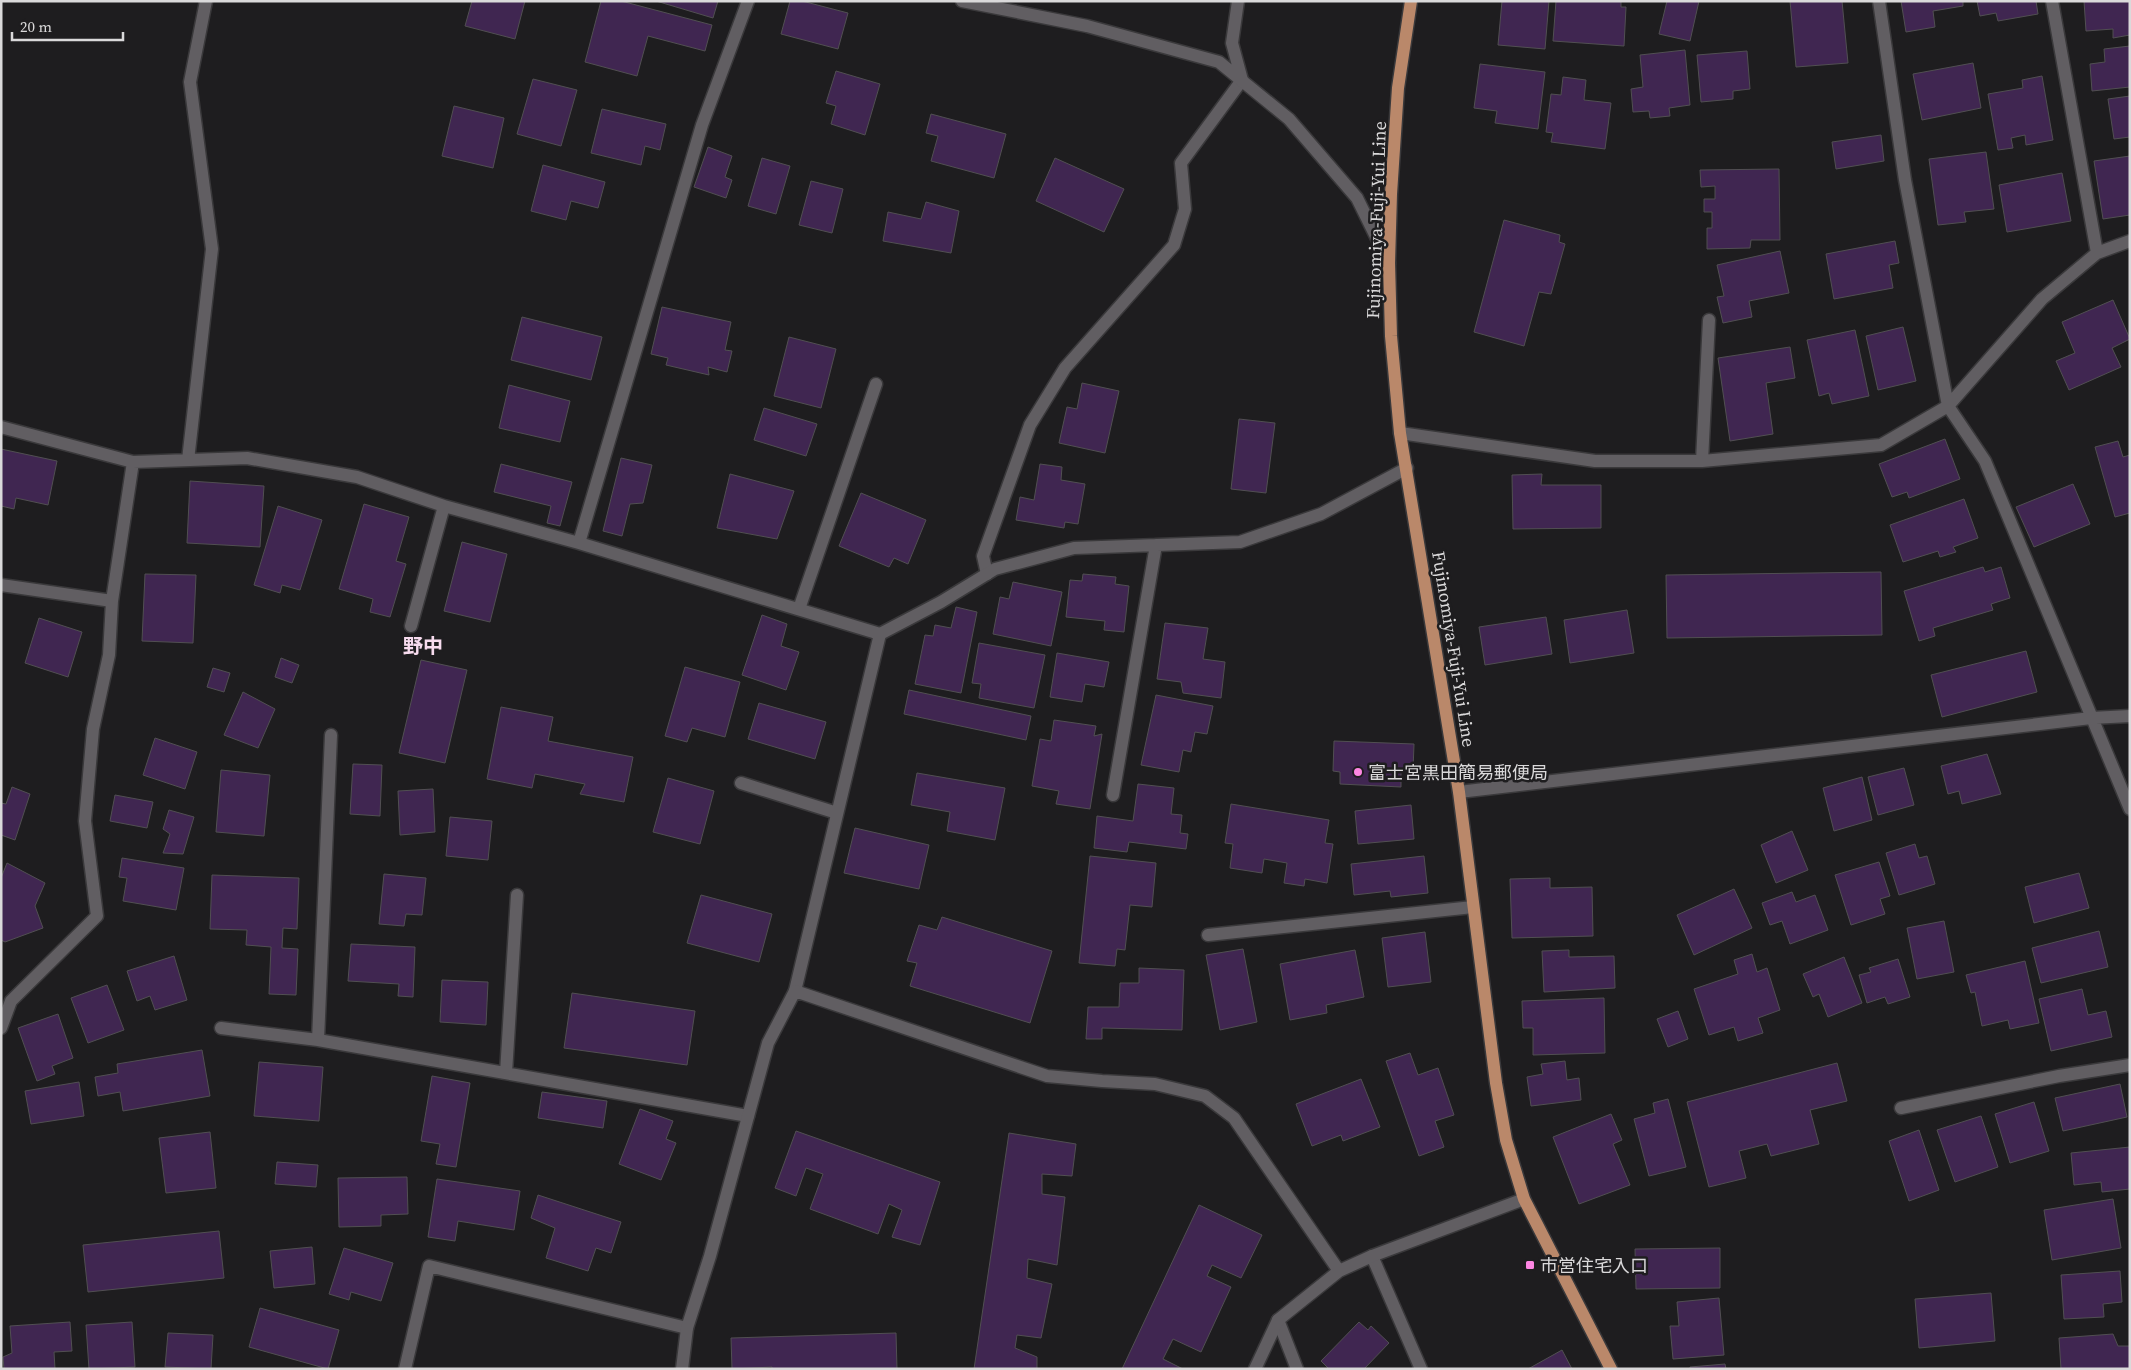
<svg xmlns="http://www.w3.org/2000/svg" width="2131" height="1370" viewBox="0 0 2131 1370" font-family="'Source Serif 4','Noto Sans JP',serif">
<style>
.building{fill:#402651;stroke:#514f52}
.lines{fill:none;stroke-linecap:round;stroke-linejoin:round}
.lane-casing{stroke:#3a393b;stroke-width:15}
.street-casing{stroke:#3a393b;stroke-width:15}
.secondary-casing{stroke:#3a393b;stroke-width:15}
.primary-casing{stroke:#3a393b;stroke-width:15}
.lane{stroke:#615e62;stroke-width:12}
.street{stroke:#615e62;stroke-width:12}
.secondary{stroke:#615e62;stroke-width:12}
.primary{stroke:#ba886a;stroke-width:12}
.poi-dot{fill:#fd86e2;stroke:#1e1d1f;stroke-width:2}
.labels{text-anchor:middle;dominant-baseline:central;stroke-width:5;stroke-linejoin:round;paint-order:stroke}
.street-label{font-size:18px;fill:#dad9da;stroke:#1e1d1f}
.poi-label{font-size:18px;fill:#dad9da;stroke:#1e1d1f;text-anchor:start}
.quarter-label{font-size:20px;font-weight:bold;fill:#f7dbee;stroke:#1e1d1f}
</style>
<rect width="100%" height="100%" fill="#1e1d1f"/>
<path class="building" d="M472 1H525L515 39 465 26Z
M601 1H621L712 25 705 51 648 36 637 76 585 62Z
M656 1H718L713 18Z
M790 1H802L848 13 838 49 781 34Z
M1502 1H1549L1545 49 1498 45Z
M1556 1H1621V7H1626L1624 46 1553 41Z
M1667 1H1699L1690 41 1659 34Z
M1790 1H1842L1848 63 1796 67Z
M1901 1H1963V6L1933 11 1935 27 1906 32Z
M1977 1H2036L2038 14 1998 21 1996 13 1980 16Z
M2084 1H2130V35L2113 38V29L2086 31Z
M2130 46V87L2092 91 2090 64 2105 62 2104 49Z
M1685 50 1690 105 1669 108 1670 116 1650 118 1649 111 1633 112 1631 89 1643 87 1640 55Z
M1747 51 1750 89 1733 91V99L1701 102 1697 55Z
M1973 63 1981 108 1922 120 1913 74Z
M1480 64 1545 72 1538 129 1495 123 1497 111 1474 108Z
M836 71 880 84 865 135 831 124 836 106 826 103Z
M2042 76 2053 140 2026 145 2025 135 2011 138 2013 148 1998 150 1988 94 2023 88 2022 80Z
M1563 77 1586 80 1584 100 1611 103 1605 149 1551 142 1553 133 1546 132 1551 94 1561 95Z
M533 79 577 90 561 146 517 134Z
M2130 96V137L2114 139 2108 99Z
M454 106 504 118 493 168 442 156Z
M602 109 666 124 660 150 645 146 641 165 591 153Z
M931 114 1006 134 994 178 931 161 938 136 926 133Z
M1881 135 1884 161 1836 169 1832 142Z
M708 147 732 156 725 177 732 180 726 198 694 187Z
M1986 152 1994 209 1964 212 1966 222 1938 225 1929 159Z
M2130 156V215L2103 219 2094 161Z
M762 158 790 166 776 214 748 206Z
M1055 158 1124 189 1104 232 1036 201Z
M543 165 605 182 598 208 571 201 566 220 531 211Z
M1779 169 1780 240H1751L1750 248 1707 249V228H1712V212H1704V199H1715V186L1701 187 1700 170Z
M2062 173 2071 221 2007 232 1999 185Z
M811 181 843 189 832 233 799 225Z
M926 202 959 211 951 253 883 241 888 212 921 219Z
M1504 220 1560 235 1559 242 1565 244 1551 294 1539 292 1524 346 1474 332Z
M1895 241 1899 263 1889 265 1893 288 1834 299 1826 254Z
M1780 251 1789 293 1749 301 1752 317 1723 323 1717 297 1724 296 1717 265Z
M2113 300 2130 339 2112 348 2121 367 2069 390 2056 361 2075 353 2062 322Z
M662 307 731 322 725 350 732 351 727 372 708 367 709 375 666 365 668 358 651 354Z
M522 317 602 337 591 380 511 360Z
M1903 327 1916 381 1878 390 1866 336Z
M1855 330 1869 396 1832 404 1829 393 1819 396 1807 340Z
M789 337 836 349 821 408 774 396Z
M1790 347 1795 378 1766 383 1773 434 1730 441 1718 358Z
M1082 383 1119 391 1105 453 1059 443 1067 407 1077 409Z
M509 385 570 401 560 442 499 428Z
M764 408 817 424 806 456 754 440Z
M1239 419 1275 423 1266 493 1231 489Z
M1945 439 1960 479 1909 498 1907 492 1892 497 1879 464Z
M2118 441 2123 457 2130 455V513L2115 517 2095 447Z
M1 449 57 461 48 505 16 498 14 509 1 506Z
M621 458 652 465 643 503 630 504 622 536 603 531Z
M501 464 572 482 560 526 547 523 551 506 494 492Z
M1040 464 1062 467 1061 480 1085 484 1078 524 1065 522 1064 528 1016 520 1020 497 1034 500Z
M730 474 794 491 777 539 717 528Z
M1542 474 1541 485H1601V528L1513 529 1512 475Z
M190 481 264 486 260 547 187 543Z
M2073 484 2090 524 2034 547 2016 507Z
M861 493 926 520 908 564 894 558 889 567 839 546Z
M1964 499 1978 538 1953 547 1956 552 1940 557 1938 551 1903 562 1890 525Z
M364 504 409 517 396 561 406 564 390 617 370 612 373 599 339 589Z
M278 506 322 520 300 590 282 585 280 593 254 585Z
M462 542 507 554 490 622 444 611Z
M1983 567 1985 572 2001 567 2010 598 1991 604 1993 610 1933 628 1935 636 1919 641 1904 591Z
M1881 572 1882 635 1667 638 1666 575Z
M145 574 196 575 193 643 142 641Z
M1083 574 1116 577 1115 584 1129 586 1124 632 1104 630 1105 621 1066 617 1070 580 1082 581Z
M1013 582 1062 592 1051 646 993 634 1000 597 1009 599Z
M956 607 977 612 961 693 915 684 925 635 933 636 935 625 951 628Z
M1627 610 1634 653 1570 663 1564 620Z
M762 615 787 624 781 646 799 652 786 690 742 675Z
M1546 617 1552 654 1485 665 1479 627Z
M39 618 82 632 68 677 25 663Z
M1165 623 1208 628 1203 659 1225 662 1221 698 1183 693 1181 682 1157 679Z
M979 643 1045 655 1034 708 979 698 981 684 972 683Z
M2026 651 2037 692 1942 717 1931 675Z
M1057 653 1109 662 1104 687 1085 684 1082 702 1050 697Z
M281 658 299 665 292 683 275 677Z
M421 660 467 670 445 763 399 753Z
M685 667 740 682 725 737 692 728 687 742 665 736Z
M213 668 230 673 224 692 207 687Z
M909 690 1031 716 1026 740 904 714Z
M243 692 275 709 258 748 224 735Z
M1156 695 1213 706 1207 734 1195 732 1191 752 1183 750 1179 772 1141 765Z
M759 703 826 722 815 759 748 739Z
M501 707 553 717 548 741 633 757 624 802 580 794 585 784 535 774 532 788 487 779Z
M1054 720 1096 726 1094 736 1102 734 1090 809 1056 804 1059 791 1032 786 1040 739 1051 741Z
M155 738 197 752 185 789 143 775Z
M1334 741 1414 744 1413 771 1401 770V787L1340 784V772L1333 771Z
M1987 754 2001 794 1962 804 1959 791 1948 794 1941 766Z
M353 764 382 765 380 816 350 814Z
M1904 768 1914 805 1878 815 1868 777Z
M221 770 270 775 264 836 216 832Z
M917 773 1005 788 995 840 947 831 950 812 911 805Z
M1862 777 1872 820 1834 831 1823 788Z
M668 778 714 791 700 844 653 832Z
M1138 784 1174 788 1171 814 1182 815 1180 833 1188 834 1186 849 1129 842 1127 852 1094 848 1097 816 1133 821Z
M12 787 30 794 15 840 1 835V803L6 804Z
M433 789 435 832 400 835 398 791Z
M115 795 153 802 147 828 110 821Z
M1231 804 1329 820 1325 843 1333 844 1327 883 1305 879 1304 886 1284 883 1287 863 1264 859 1262 873 1230 868 1233 844 1225 843Z
M1411 805 1414 839 1358 844 1355 811Z
M169 810 194 817 183 854 163 853 170 834 163 829Z
M450 817 492 821 488 860 446 856Z
M855 828 929 845 919 889 844 873Z
M1792 831 1808 870 1776 883 1761 845Z
M1915 844 1919 858 1927 856 1935 884 1899 895 1886 853Z
M1090 856 1156 863 1152 907 1130 905 1125 950 1117 949 1115 966 1079 963Z
M1424 856 1428 893 1391 897 1390 891 1354 895 1351 864Z
M122 858 184 868 176 910 123 901 127 878 119 877Z
M1879 862 1890 896 1880 899 1885 914 1851 925 1835 875Z
M7 863 45 883 35 906 43 928 5 942 1 940V878Z
M2079 873 2089 908 2034 923 2025 887Z
M384 874 426 878 422 915 406 914 404 926 379 924Z
M212 875 299 878 297 929 283 928 282 948 298 949 296 995 269 994 271 947 246 945 247 930 210 929Z
M1550 878V888L1592 887 1593 936 1512 938 1510 879Z
M1734 889 1752 928 1694 955 1677 915Z
M1792 892 1796 902 1815 895 1828 930 1790 944 1782 921 1770 925 1762 903Z
M701 895 772 914 759 962 687 943Z
M942 917 1052 951 1030 1023 910 986 917 963 907 961 919 925 937 930Z
M1944 921 1954 972 1917 979 1907 928Z
M2099 931 2108 967 2041 983 2032 948Z
M1425 932 1431 982 1388 987 1382 938Z
M351 944 415 947 413 997 398 996 399 984 348 981Z
M1243 949 1257 1022 1220 1030 1206 955Z
M1355 950 1364 997 1326 1005 1327 1013 1290 1020 1280 964Z
M1569 950V957L1614 956 1615 988 1544 992 1542 951Z
M1752 954 1757 972 1767 968 1780 1010 1758 1018 1763 1033 1738 1041 1734 1027 1709 1035 1694 989 1738 974 1734 960Z
M174 956 187 1000 155 1010 150 996 137 1001 127 971Z
M1844 957 1862 1003 1828 1017 1819 994 1813 997 1803 974Z
M1898 959 1910 997 1888 1004 1885 997 1867 1003 1859 975 1871 972 1869 968Z
M2025 961 2039 1023 2010 1029 2008 1020 1982 1026 1975 992 1971 993 1966 975Z
M1139 968 1184 970 1182 1030 1102 1028V1039H1086L1088 1007H1119L1120 983H1139Z
M442 980 488 982 486 1025 440 1022Z
M107 985 124 1030 88 1043 71 998Z
M2082 989 2088 1015 2106 1011 2112 1037 2051 1051 2039 999Z
M572 993 695 1011 687 1065 564 1048Z
M1604 998 1605 1053 1533 1055V1028H1523L1522 1001Z
M1678 1011 1688 1039 1668 1047 1657 1019Z
M58 1014 73 1058 52 1066 55 1074 37 1081 18 1028Z
M202 1050 210 1096 123 1111 120 1092 98 1096 95 1077 118 1073 117 1064Z
M1410 1053 1418 1075 1438 1068 1454 1115 1435 1121 1444 1147 1419 1156 1386 1061Z
M1565 1061 1567 1080 1579 1078 1581 1100 1531 1106 1527 1077 1543 1074 1541 1064Z
M259 1062 323 1067 319 1121 254 1116Z
M1837 1063 1847 1101 1810 1110 1819 1144 1771 1156 1767 1144 1739 1151 1746 1178 1709 1187 1687 1102Z
M432 1076 470 1083 456 1167 436 1164 440 1144 421 1141Z
M1361 1079 1380 1127 1343 1141 1341 1135 1312 1146 1296 1104Z
M79 1082 84 1116 31 1124 25 1091Z
M2120 1084 2127 1117 2063 1131 2055 1098Z
M542 1092 607 1101 603 1128 538 1118Z
M1668 1099 1686 1167 1649 1176 1634 1119 1655 1113 1653 1103Z
M2034 1102 2049 1151 2010 1163 1995 1114Z
M640 1109 673 1121 666 1139 676 1143 661 1180 619 1164Z
M1611 1114 1622 1140 1613 1144 1630 1185 1579 1204 1553 1137Z
M1981 1116 1998 1167 1955 1182 1937 1130Z
M1919 1130 1939 1190 1909 1201 1889 1141Z
M796 1131 940 1182 920 1245 892 1237 902 1210 889 1204 878 1234 810 1209 823 1174 806 1168 796 1196 775 1188Z
M210 1132 216 1188 166 1193 159 1138Z
M1009 1133 1076 1144 1072 1176 1042 1174V1194L1065 1197 1057 1265 1028 1259 1027 1278 1052 1284 1041 1338 1017 1335 1015 1348 1037 1357V1369H974Z
M2130 1147V1189L2102 1192 2101 1182 2074 1185 2071 1153Z
M277 1162 318 1165 316 1187 275 1184Z
M407 1177 408 1214 381 1215V1226L339 1227 338 1178Z
M437 1179 520 1191 514 1230 458 1221 455 1241 428 1237Z
M538 1195 621 1222 611 1253 596 1248 588 1271 546 1258 555 1228 531 1218Z
M2113 1199 2121 1248 2052 1260 2044 1210Z
M1199 1205 1262 1235 1241 1278 1212 1265 1207 1276 1231 1287 1201 1352 1173 1339 1163 1359 1183 1369H1122Z
M219 1231 224 1278 88 1292 83 1245Z
M312 1247 315 1284 274 1288 270 1251Z
M344 1248 393 1263 381 1301 351 1292 349 1300 329 1294Z
M1720 1248V1288L1636 1289 1635 1249Z
M2120 1271 2122 1302 2103 1304 2104 1317 2064 1319 2061 1275Z
M1991 1293 1995 1341 1919 1348 1915 1299Z
M1719 1298 1724 1355 1673 1359 1670 1326H1679L1677 1302Z
M260 1308 339 1330 328 1369 249 1347Z
M70 1322 72 1351 54 1352 55 1369H4L3 1357 12 1353 10 1326Z
M132 1322 135 1367 89 1369 86 1325Z
M1359 1322 1368 1330 1371 1326 1389 1343 1364 1369H1329L1321 1361Z
M168 1333 213 1335 211 1369 165 1367Z
M896 1333 897 1369H772V1367L732 1369 731 1338Z
M2113 1334 2118 1346H2130V1369H2061L2059 1338Z
M1562 1350 1572 1369H1528Z
M1725 1364 1726 1369H1690V1367Z"/>
<g class="lines">
<defs>
<path id="lane" d="M987 574 983 556 1030 425 1065 368 1174 245 1185 209 1181 163 1242 80"/>
<path id="street" d="M962 1 1087 26 1219 62 1289 119 1357 198 1389 263
M1238 1 1232 43 1242 80
M1879 1 1905 180 1948 406 1985 461 2130 809
M2052 1 2097 253
M1 427 133 462 247 458 357 477 444 506 579 543 880 634 941 602 995 569 1074 548 1240 542 1321 514 1407 468
M1400 433 1595 461H1702L1881 445 1948 406 2042 299 2097 253 2130 241
M188 460 212 249 190 82 206 1
M1702 461 1709 320
M579 543 702 125 748 1
M1 585 112 601 133 462
M799 609 876 384
M411 626 444 506
M741 783 837 813
M1459 792 2091 718 2130 716
M1113 795 1156 545
M1208 935 1473 907
M795 991 880 634
M1 1028 11 1001 97 916 85 821 93 729 109 655 112 601
M221 1028 318 1040 748 1116
M318 1040 331 735
M506 1073 517 895
M1901 1108 2059 1076 2130 1065
M1372 1256 1421 1369
M1278 1320 1297 1369
M405 1369 429 1266 687 1328"/>
<path id="secondary" d="M682 1369 687 1328 710 1256 768 1043 795 991 1047 1076 1102 1081 1155 1084 1205 1096 1234 1118 1339 1271
M1255 1369 1278 1320 1339 1271 1372 1256 1524 1199"/>
<path id="primary" d="M1411 1 1398 88 1391 194 1389 263 1391 336 1400 433 1459 792 1496 1083 1506 1140 1524 1199 1611 1369"/>
</defs>
<use href="#lane" class="lane-casing"/>
<use href="#street" class="street-casing"/>
<use href="#secondary" class="secondary-casing"/>
<use href="#primary" class="primary-casing"/>
<use href="#lane" class="lane"/>
<use href="#street" class="street"/>
<use href="#secondary" class="secondary"/>
<use href="#primary" class="primary"/>
</g>
<g class="poi-dot">
<circle cx="1358" cy="772" r="5"/>
<rect x="1525" y="1260" width="10" height="10" rx="2.5"/>
</g>
<g class="labels">
<g class="street-label">
<text transform="translate(1376 220) rotate(-88)">Fujinomiya-Fuji-Yui Line</text>
<text transform="translate(1454 649) rotate(81)">Fujinomiya-Fuji-Yui Line</text>
</g>
<g class="poi-label">
<text x="1368" y="772">富士宮黒田簡易郵便局</text>
<text x="1540" y="1265">市営住宅入口</text>
</g>
<g class="quarter-label">
<text x="423" y="646">野中</text>
</g>
</g>
<rect width="2131" height="1370" fill="none" stroke="#dad9da" stroke-width="5"/>
<path d="M12 32v8h111v-8" fill="none" stroke="#dad9da" stroke-width="2.5"/>
<text x="20" y="32" font-size="15" fill="#dad9da" stroke="#1e1d1f" stroke-width="4" paint-order="stroke">20 m</text>
</svg>
